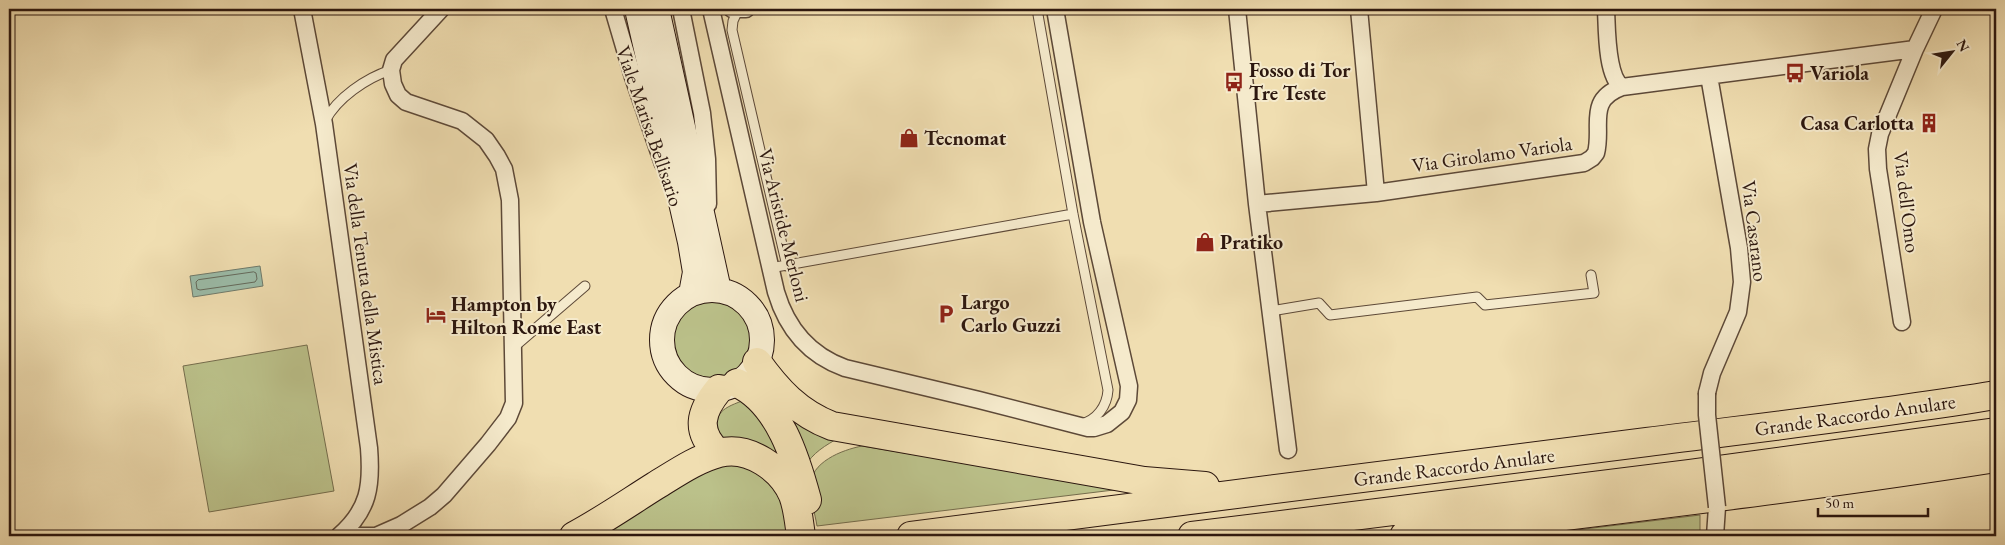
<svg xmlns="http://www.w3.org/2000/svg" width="2005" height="545" viewBox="0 0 2005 545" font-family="'EB Garamond',serif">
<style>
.green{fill:#bbc18a;stroke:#746c4c}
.water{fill:#9bbca9;stroke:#6f7a6b}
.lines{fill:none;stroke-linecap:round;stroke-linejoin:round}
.shore{stroke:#646a5c;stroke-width:1}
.service-casing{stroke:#5d4938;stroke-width:11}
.minor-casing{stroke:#5d4938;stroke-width:19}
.secondary-casing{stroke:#2c170f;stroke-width:26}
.motorway-casing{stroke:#2c170f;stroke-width:30}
.service{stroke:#f5eacc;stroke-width:9}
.minor{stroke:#f5eacc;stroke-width:16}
.secondary{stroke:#f5eacc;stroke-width:24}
.motorway{stroke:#f0deb1;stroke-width:28}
.minor-bridge-casing{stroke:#5d4938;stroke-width:19;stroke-linecap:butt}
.minor-bridge{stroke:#f5eacc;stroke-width:16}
.labels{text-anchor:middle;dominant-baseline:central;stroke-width:4;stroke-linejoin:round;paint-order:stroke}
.poi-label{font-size:20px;font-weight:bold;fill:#2c170f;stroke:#f5eacc;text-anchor:start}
.street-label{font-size:20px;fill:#2c170f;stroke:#f5eacc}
</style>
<rect width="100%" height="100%" fill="#f0deb1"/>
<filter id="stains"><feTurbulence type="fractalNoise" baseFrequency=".004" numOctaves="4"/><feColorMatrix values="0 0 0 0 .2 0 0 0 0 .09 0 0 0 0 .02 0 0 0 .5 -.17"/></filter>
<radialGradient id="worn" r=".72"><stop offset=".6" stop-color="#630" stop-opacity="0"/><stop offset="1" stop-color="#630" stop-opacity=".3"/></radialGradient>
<path class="green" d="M674 340a38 38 0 1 1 76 0a38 38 0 1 1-76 0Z
M307 345 334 491 209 512 183 366Z
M742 401 756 407 784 459 721 438C712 415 720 409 742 401Z
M775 406C797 424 811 437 840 437 825 446 813 452 804 468Z
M862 446 1122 489 817 526C815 513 810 499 810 487 810 462 842 450 862 446Z
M727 459 772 477 794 531 752 536H585Z
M1700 515V536H1527Z"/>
<path class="water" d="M260 266 263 286 193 297 190 276Z"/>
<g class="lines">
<path class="shore" d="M254 272 256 273 257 279 255 282 200 290 197 289 196 282 198 280Z"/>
<defs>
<path id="service" d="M1037 9 1073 214 1108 390C1107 406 1097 420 1081 424
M738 10 733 21 732 30 787 266
M325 121C337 98 366 78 391 70
M770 268 1073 214
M1271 311 1319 303 1330 315 1477 297 1485 305 1594 293 1591 275
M514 347 585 286"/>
<path id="minor" d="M302 9 324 124 369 448C372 486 369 510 339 536
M613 9 633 77 663 164
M681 9 702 113 707 159 708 204
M711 9 776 292C787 329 809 355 845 368L979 400 1088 428H1094L1107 424 1122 412 1128 400 1129 386 1092 222 1055 9
M732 9H746
M1237 9 1257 204 1288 450
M1359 9 1376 193
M1606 9C1607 28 1606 76 1622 87
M1257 204 1376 193 1584 163 1592 158 1596 153C1603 126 1586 100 1622 87L1915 49
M1902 322 1878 169 1877 149 1880 134 1915 49 1934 9
M1707 393 1712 373 1738 312 1742 282 1739 248 1709 76
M348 536H376L401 525 430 507 444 495 488 444 508 418 514 403 510 200 504 169 497 156 486 140 462 121 406 102 398 95 393 84 391 70 394 60 441 9
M1715 536 1717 507"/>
<path id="secondary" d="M637 9 690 242 695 272 691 294
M657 9 719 290
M662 340a50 50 0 1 1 100 0a50 50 0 1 1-100 0Z"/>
<path id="motorway" d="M757 362C777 390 798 413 832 426L1144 481 1205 486
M737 383C779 402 796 459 807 500
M718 453C695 431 700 412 719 389
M574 536C602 521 628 503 655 486 675 474 696 459 719 453 749 445 782 469 793 495 798 508 799 523 801 536
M911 536C1156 503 1402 474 1647 442 1764 427 1880 414 1996 395
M1192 536 1690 474 1996 432
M1404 536C1601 511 1800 489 1996 458"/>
</defs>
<use href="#service" class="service-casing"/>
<use href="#minor" class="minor-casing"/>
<use href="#secondary" class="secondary-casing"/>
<use href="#motorway" class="motorway-casing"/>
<use href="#service" class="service"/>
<use href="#minor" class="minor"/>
<use href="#secondary" class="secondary"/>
<use href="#motorway" class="motorway"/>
<defs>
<path id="minor-bridge" d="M1707 393V415L1717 507"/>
</defs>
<use href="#minor-bridge" class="minor-bridge-casing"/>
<use href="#minor-bridge" class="minor-bridge"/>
</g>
<defs>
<symbol id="bus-bare" viewBox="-9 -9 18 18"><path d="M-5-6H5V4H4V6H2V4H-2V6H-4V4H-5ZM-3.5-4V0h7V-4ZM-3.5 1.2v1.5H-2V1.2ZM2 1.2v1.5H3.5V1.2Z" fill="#8f2418" stroke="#f5eacc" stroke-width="2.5" paint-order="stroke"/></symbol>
<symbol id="building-bare" viewBox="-9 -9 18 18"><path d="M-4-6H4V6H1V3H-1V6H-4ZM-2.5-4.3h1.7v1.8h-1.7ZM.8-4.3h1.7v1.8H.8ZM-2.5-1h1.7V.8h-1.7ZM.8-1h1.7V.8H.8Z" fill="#8f2418" stroke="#f5eacc" stroke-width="2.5" paint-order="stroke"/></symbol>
<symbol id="shop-bare" viewBox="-9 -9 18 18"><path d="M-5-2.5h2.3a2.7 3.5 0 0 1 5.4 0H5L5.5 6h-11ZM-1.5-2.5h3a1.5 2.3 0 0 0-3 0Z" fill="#8f2418" stroke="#f5eacc" stroke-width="2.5" paint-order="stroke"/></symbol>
<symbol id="parking-bare" viewBox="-9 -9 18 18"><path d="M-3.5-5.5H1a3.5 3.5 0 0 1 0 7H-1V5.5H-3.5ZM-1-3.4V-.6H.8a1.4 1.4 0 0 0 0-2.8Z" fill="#8f2418" stroke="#f5eacc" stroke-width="2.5" paint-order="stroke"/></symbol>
<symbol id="hotel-bare" viewBox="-9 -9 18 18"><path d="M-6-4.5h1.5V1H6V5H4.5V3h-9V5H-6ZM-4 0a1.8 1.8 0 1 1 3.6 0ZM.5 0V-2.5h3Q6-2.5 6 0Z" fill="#8f2418" stroke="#f5eacc" stroke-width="2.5" paint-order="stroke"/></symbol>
</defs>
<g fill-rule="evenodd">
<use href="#bus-bare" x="1781" y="59" width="28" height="28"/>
<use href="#bus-bare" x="1220" y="68" width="28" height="28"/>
<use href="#building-bare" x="1915" y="109" width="28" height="28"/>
<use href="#shop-bare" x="895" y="124" width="28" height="28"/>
<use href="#shop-bare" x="1191" y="228" width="28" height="28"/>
<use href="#parking-bare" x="932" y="300" width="28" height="28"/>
<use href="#hotel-bare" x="422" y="301" width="28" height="28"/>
</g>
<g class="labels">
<g class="poi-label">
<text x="1249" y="70">Fosso di Tor<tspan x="1249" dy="23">Tre Teste</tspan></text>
<text x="1810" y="73">Variola</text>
<text x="1914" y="123" text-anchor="end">Casa Carlotta</text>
<text x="924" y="138">Tecnomat</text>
<text x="1220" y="242">Pratiko</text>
<text x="961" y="302">Largo<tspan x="961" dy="23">Carlo Guzzi</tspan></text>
<text x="451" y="304">Hampton by<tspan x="451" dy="23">Hilton Rome East</tspan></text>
</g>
<g class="street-label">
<text transform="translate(650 126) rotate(71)">Viale Marisa Bellisario</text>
<text transform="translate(1492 154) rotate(-8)">Via Girolamo Variola</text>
<text transform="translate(1907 202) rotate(83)">Via dell'Omo</text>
<text transform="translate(784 225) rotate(76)">Via Aristide Merloni</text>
<text transform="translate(1755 231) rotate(83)">Via Casarano</text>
<text transform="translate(366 274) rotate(82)">Via della Tenuta della Mistica</text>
<text transform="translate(1855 415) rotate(-8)">Grande Raccordo Anulare</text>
<text transform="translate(1454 467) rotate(-7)">Grande Raccordo Anulare</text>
</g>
</g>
<rect width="2005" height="545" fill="none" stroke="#f0deb1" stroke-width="30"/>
<rect x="10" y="10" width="1985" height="525" fill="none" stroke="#2c170f" stroke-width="2.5"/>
<rect x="15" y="15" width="1975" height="515" fill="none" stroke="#2c170f"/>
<g transform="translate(1952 52) rotate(60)" stroke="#f5eacc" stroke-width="4" paint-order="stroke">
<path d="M0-4L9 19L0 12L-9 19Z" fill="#2c170f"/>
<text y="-8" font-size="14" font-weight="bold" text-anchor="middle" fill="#2c170f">N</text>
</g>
<path d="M1818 508v8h110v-8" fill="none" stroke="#2c170f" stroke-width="2.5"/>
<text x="1825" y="508" font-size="15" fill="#2c170f" stroke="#f5eacc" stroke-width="4" paint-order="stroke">50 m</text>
<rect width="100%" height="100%" filter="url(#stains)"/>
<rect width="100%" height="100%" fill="url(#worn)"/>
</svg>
